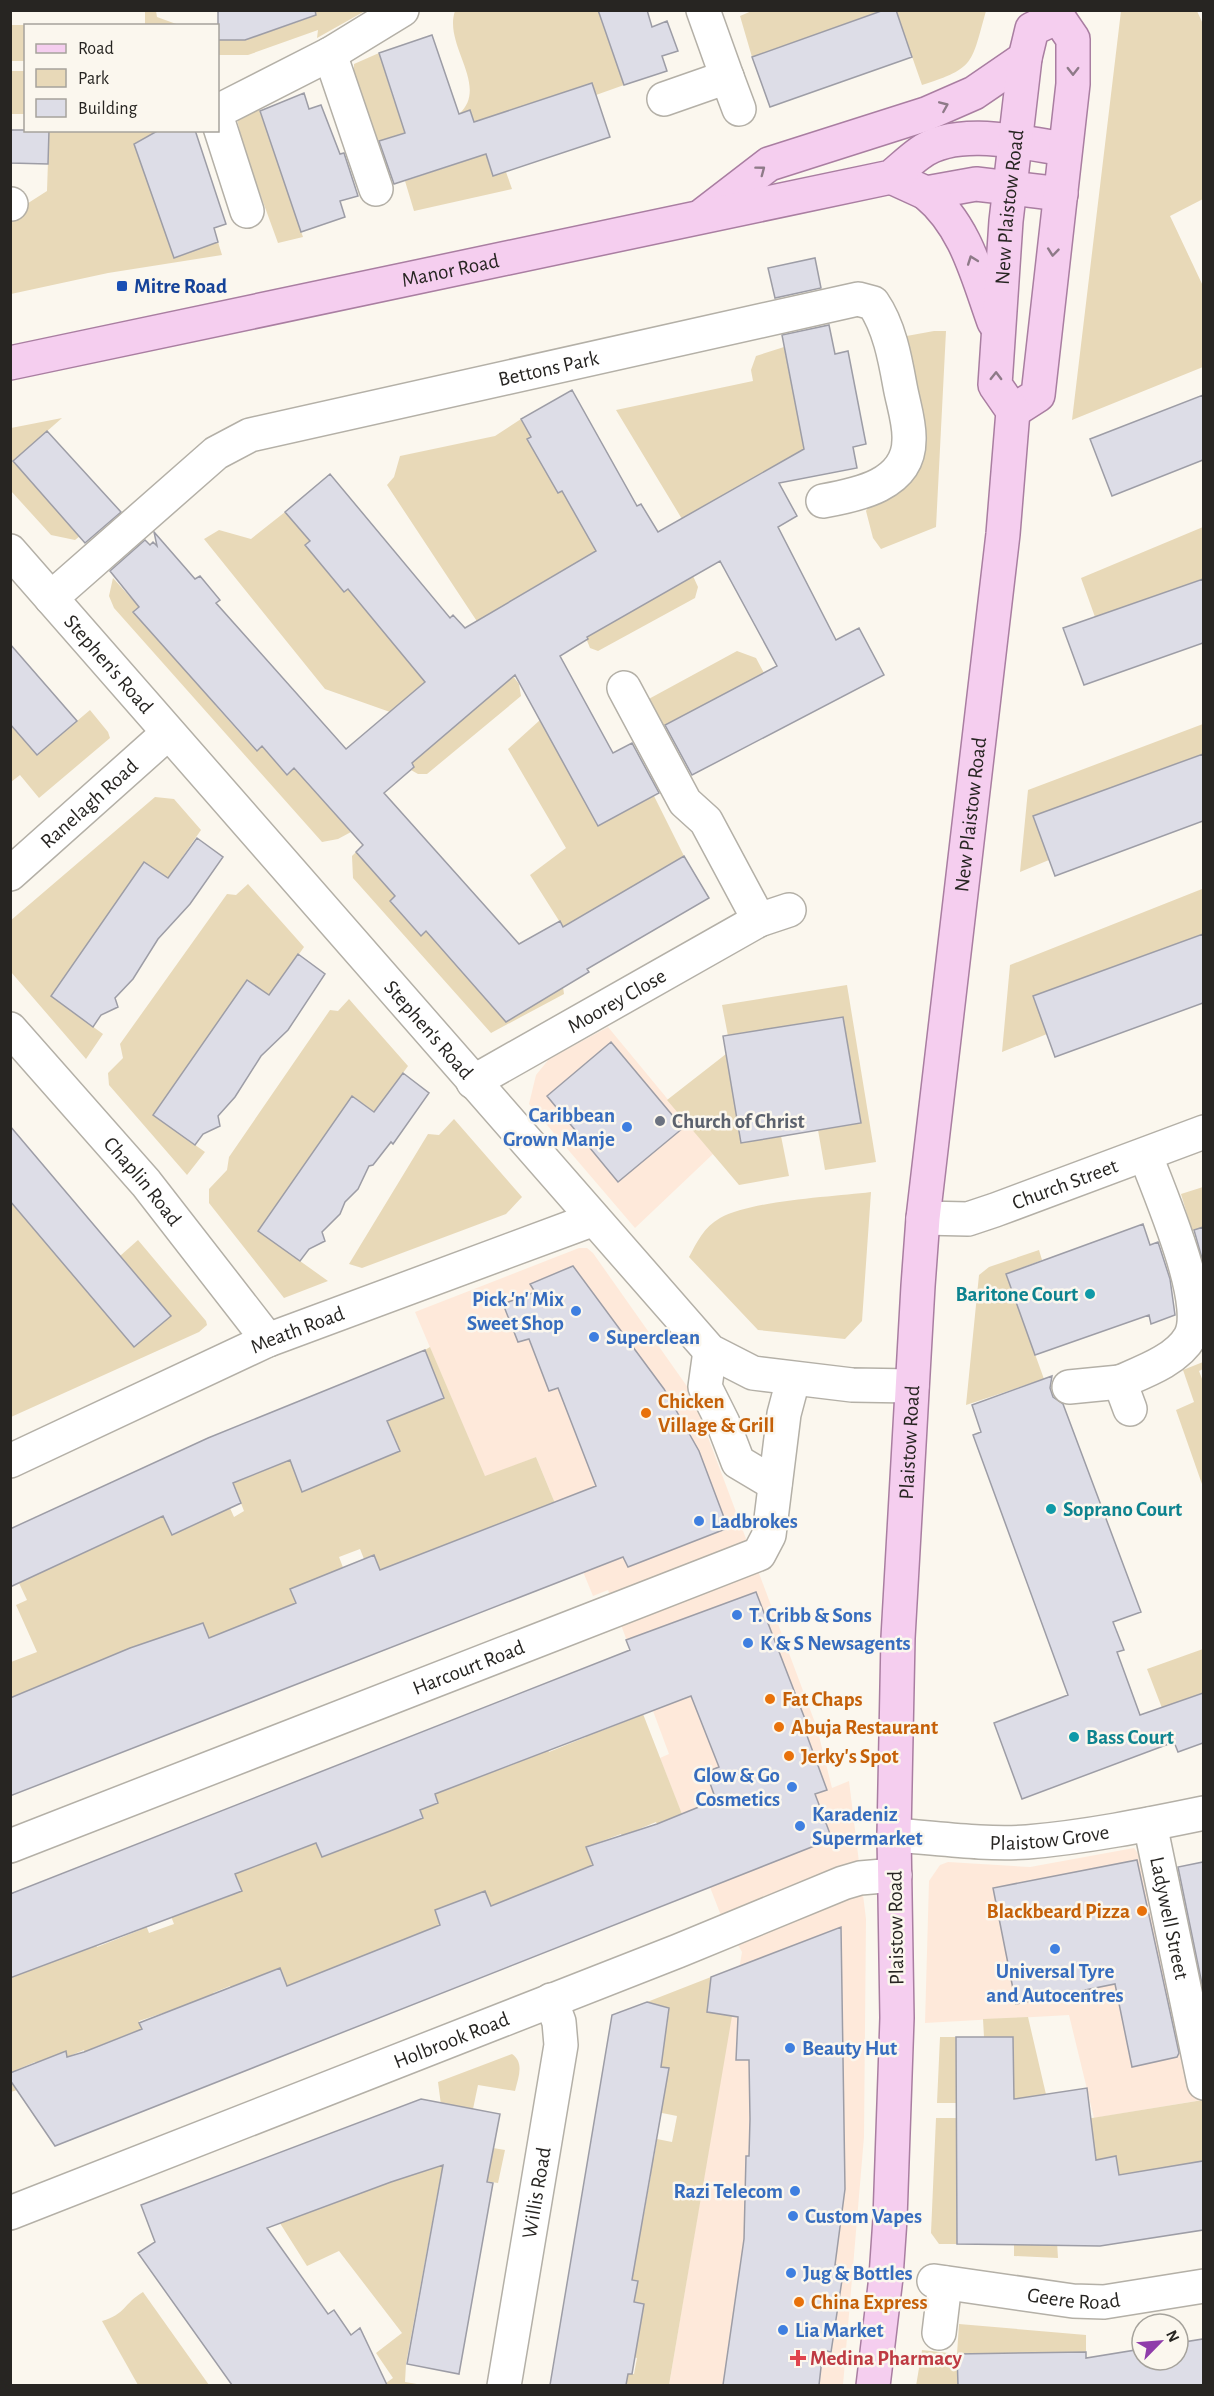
<svg xmlns="http://www.w3.org/2000/svg" width="1214" height="2396" viewBox="0 0 1214 2396" font-family="'Alegreya Sans',sans-serif">
<style>
.commercial{fill:#fee9da}
.green{fill:#e8d9b8}
.building{fill:#dddde7;stroke:#9d9da6;stroke-width:1.5}
.lines{fill:none;stroke-linecap:round;stroke-linejoin:round}
.minor-casing{stroke:#b4b0a7;stroke-width:36}
.major-casing{stroke:#a97ea1;stroke-width:36}
.minor{stroke:#fff;stroke-width:33}
.major{stroke:#f5ceef;stroke-width:33}
.oneway{stroke:#8e7a88}
.transit-dot{fill:#1a4fb4;stroke:#fbf7ee;stroke-width:2}
.worship-dot{fill:#6b7280;stroke:#fbf7ee;stroke-width:2}
.shop-dot{fill:#3f7fe0;stroke:#fbf7ee;stroke-width:2}
.culture-dot{fill:#0f9aa8;stroke:#fbf7ee;stroke-width:2}
.food-dot{fill:#e8710a;stroke:#fbf7ee;stroke-width:2}
.health-dot{fill:#e0444e;stroke:#fbf7ee;stroke-width:2}
.labels{text-anchor:middle;dominant-baseline:central;stroke-width:5;stroke-linejoin:round;paint-order:stroke}
.street-label{font-size:21px;fill:#272522;stroke:#fbf7ee}
.transit-label{font-size:21px;font-weight:bold;fill:#164399;stroke:#fbf7ee;text-anchor:start}
.shop-label{font-size:21px;font-weight:bold;fill:#366cbe;stroke:#fbf7ee;text-anchor:start}
.worship-label{font-size:21px;font-weight:bold;fill:#5b616d;stroke:#fbf7ee;text-anchor:start}
.culture-label{font-size:21px;font-weight:bold;fill:#0d838f;stroke:#fbf7ee;text-anchor:start}
.food-label{font-size:21px;font-weight:bold;fill:#c56008;stroke:#fbf7ee;text-anchor:start}
.health-label{font-size:21px;font-weight:bold;fill:#be3a42;stroke:#fbf7ee;text-anchor:start}
</style>
<rect width="100%" height="100%" fill="#fbf7ee"/>
<path class="commercial" d="M608 1027 713 1154 635 1228 529 1104 536 1075 549 1059Z
M579 1248H587L593 1253 691 1392 817 1728 832 1788 849 1781 866 1919 864 2137 843 2385H669L742 1952 720 1913 660 1758 669 1754 608 1590 593 1596 536 1457 485 1477 415 1312Z
M1134 1848 1143 1860 1202 2100 1094 2118 1069 2015 925 2023 929 1881 940 1865 948 1862 1030 1867Z"/>
<path class="green" d="M754 10 884 11 752 57 740 16Z
M145 11H156L157 17 179 25H145Z
M309 11H365L317 38 318 30 248 55H218V40H245L309 18Z
M455 11H598L624 85 596 95 592 83 474 122 470 111 459 114C490 86 443 45 455 11Z
M896 11H986C971 63 976 68 922 85Z
M1121 11H1197L1203 24V199L1170 216 1203 286V367L1072 420Z
M11 25H87L26 26 25 61H11Z
M379 53 394 101 413 130 377 142 354 76V64Z
M11 71H25V114H11Z
M259 109 303 237 278 243 244 150 237 119Z
M49 131H159L175 257 218 242 222 255 108 273 11 294V214L47 191Z
M486 154 493 176 506 172 512 189 414 211 405 181Z
M934 331H946L936 527 881 549 873 538 866 511 871 501 905 479 901 337Z
M784 347 810 477H775L682 519 616 410 753 381 751 370 756 356Z
M62 418 13 461 80 536 75 540 51 535 11 491V428Z
M521 419 531 437 527 439 558 493 562 491 608 562 563 570 512 600 484 632 387 485 394 477 400 456 495 436Z
M285 512 310 541 306 545 344 592 348 589 430 678 390 712 325 689 204 539 219 530 251 539Z
M1203 527V579L1095 617 1081 578Z
M693 576 698 587 695 598 598 651 590 648 584 633Z
M113 578 139 607 133 612 176 660 221 699 215 705 256 751 262 746 287 775 294 768 351 832 338 839 322 842 114 608 109 596Z
M737 651 756 658 764 673 660 728 645 701Z
M513 676 519 684 521 696 427 774H418L411 770 414 767 412 763Z
M90 710 108 732 110 738 39 798 20 775 11 782 10 724 37 755Z
M540 720 598 826 654 796 684 856 563 927 530 875 566 848 508 749Z
M1203 724V754L1033 816 1049 860 1020 872 1028 790Z
M155 797 174 799 201 830 168 878 144 862 51 996 103 1034 86 1059 11 972 10 921Z
M356 852 395 896 390 902 421 936 426 931 506 1021 563 987 564 994 491 1033 353 878 352 856Z
M248 884 304 947 270 996 247 981 153 1115 205 1152 187 1175 109 1085 108 1073 123 1058 120 1044 227 894 236 895Z
M1202 889 1203 934 1033 996 1047 1034 1002 1052 1010 965Z
M847 985 876 1162 825 1170 818 1130 861 1123 854 1078 822 1083 850 1062 843 1017 728 1036 722 1005Z
M349 999 408 1066 375 1112 352 1096 258 1231 328 1281 284 1298 209 1203V1189L227 1170 229 1157 330 1010 338 1011Z
M726 1054 731 1082 764 1076 734 1098 741 1143 781 1136 789 1176 739 1185 667 1100Z
M454 1119 522 1197 506 1214 362 1268 349 1264 428 1134 439 1135Z
M1203 1187V1227L1192 1231 1181 1194Z
M871 1192 862 1321 845 1339 758 1330 689 1257C697 1242 704 1227 720 1218 753 1200 832 1197 871 1192Z
M10 1201 135 1346 171 1316 120 1256 138 1240 206 1321 207 1325 199 1332 11 1417Z
M1039 1250 1042 1260 1006 1274 1044 1379 966 1405 979 1275 989 1267Z
M430 1347 485 1476 536 1457 566 1530 545 1506 506 1521 518 1552 472 1535 455 1541 467 1572 380 1570 374 1555 364 1559 360 1549 339 1557 361 1614 290 1589 307 1631 283 1609 209 1638 203 1623 189 1628 171 1653 165 1636 130 1648 28 1743 11 1696V1662L37 1652 16 1605 27 1600 19 1583 163 1515 172 1535 196 1524 221 1488 234 1517 244 1511 233 1483 290 1460 302 1491 399 1451 387 1421 444 1398 425 1350Z
M1203 1362V1369L1199 1371 1204 1384 1203 1487 1176 1410 1194 1402 1183 1370Z
M1203 1649V1693L1162 1708 1147 1669Z
M636 1696 696 1850 664 1840 656 1822 632 1832 637 1873 621 1834 586 1847 601 1887 515 1896 498 1903 499 1927 485 1891 460 1900 457 1919 451 1904 435 1910 440 1925 397 1942 406 1963 294 2004 280 1968 245 2022 230 1986 213 1993 214 1996 139 2021 153 2059 136 2031 93 2048 104 2078 88 2063 84 2050 67 2057 66 2052 49 2099 35 2062 16 2070 23 2088 11 2092V1978L37 1967 84 1914 97 1947 140 1930 126 1895 133 1892 149 1933 174 1924 165 1901 219 1889 222 1899 241 1891 227 1855 316 1843 322 1857 341 1850 342 1811 355 1845 423 1818 420 1810 438 1803 429 1777 493 1752 501 1769 517 1763 541 1733 549 1752 586 1737 579 1718 594 1713 601 1731 637 1717 630 1699Z
M711 1977 707 2012 732 2016 669 2385H626L597 2368 634 2374 637 2358 621 2354 638 2281 615 2277 633 2273 641 2226 625 2216 643 2219 651 2175 633 2172 636 2155 654 2158 657 2139 672 2142 677 2116 642 2109 668 2068 649 2065 656 2026 667 2027 669 2008 647 2002Z
M1028 2017 1048 2103 1014 2101 1013 2037H984L983 2019Z
M940 2037H956V2103H937Z
M512 2054C525 2063 518 2078 515 2091L478 2085 473 2109 457 2106 493 2148 505 2150 498 2183 441 2174 406 2364 405 2382 423 2385H387L386 2383 393 2378 376 2353 402 2333 339 2251 307 2266 266 2201 448 2159 438 2082Z
M1203 2100V2161L1154 2169 1156 2177 1123 2200 1116 2156 1053 2179 1058 2258 1014 2256V2244L1049 2125Z
M936 2118H956L957 2244H939L931 2233Z
M143 2292 209 2385H138L102 2321C126 2314 123 2304 143 2292Z
M959 2324 1086 2335V2352L957 2354 958 2385 916 2386 922 2350 957 2354Z"/>
<path class="building" d="M218 10H315L316 15 245 40H218Z
M598 10H647L652 27 667 21 678 51 662 56 667 71 624 85Z
M884 10H896L912 57 770 107 752 57Z
M432 35 459 114 470 110 474 122 592 83 610 137 493 176 486 154 394 184 379 141 405 133 379 53Z
M304 93 309 109 321 105 340 154 344 153 358 196 340 201 345 217 301 232 260 111Z
M10 130H49L48 164 10 163Z
M159 130H195L226 224 214 228 218 242 174 258 134 144Z
M815 258 821 288 775 298 768 268Z
M829 325 835 354 848 351 866 444 853 447 857 468 779 483 797 516 778 527 836 640 859 628 884 675 692 775 665 725 777 666 720 561 587 637 588 639 560 656 613 753 632 743 659 793 598 826 515 675 412 763 414 767 384 793 519 944 560 921 563 927 684 856 709 898 587 969 589 972 506 1022 426 931 421 936 390 901 395 896 356 852 363 845 294 768 287 775 262 746 257 751 133 612 139 607 110 571 145 540 150 545 153 542 157 546 154 532 195 579 200 576 220 600 216 603 346 749 425 682 348 589 344 592 305 545 310 541 285 512 330 474 450 618 453 615 465 628 596 551 562 491 558 493 527 439 531 437 521 419 572 390 637 506 641 504 658 532 804 449 782 335Z
M1203 395V460L1112 496 1090 439Z
M47 431 121 512 85 543 13 461Z
M1203 579V643L1084 685 1063 628Z
M10 644 77 721 37 755 10 724Z
M1203 754V821L1055 876 1033 816Z
M197 838 223 857 190 904 158 939 133 979 115 998 118 1007 101 1015 93 1027 51 996 144 862 168 878Z
M1203 934V1003L1055 1057 1033 996Z
M298 954 325 974 288 1030 261 1056 235 1097 218 1116 220 1126 203 1134 195 1145 153 1115 247 980 269 995Z
M843 1017 861 1123 741 1143 723 1036Z
M611 1042 683 1128 618 1182 547 1096Z
M403 1073 429 1093 393 1144 391 1142 373 1165 369 1166 358 1189 345 1202 340 1214 322 1232 325 1241 309 1249 300 1261 258 1231 352 1096 374 1112Z
M10 1126 171 1316 134 1347 10 1201Z
M1143 1224 1150 1245 1158 1242 1170 1279 1175 1315 1151 1324 1149 1315 1035 1355 1006 1274Z
M1203 1227V1262L1194 1230Z
M573 1266 664 1389 699 1451 728 1528 628 1567 623 1557 10 1796V1698L130 1648 203 1623 209 1638 296 1603 290 1589 374 1555 380 1570 596 1486 558 1388 549 1391 529 1339 518 1342 503 1304 535 1292 530 1284Z
M425 1350 444 1398 387 1421 400 1451 302 1492 290 1460 233 1483 241 1503 172 1535 163 1516 10 1587V1529L208 1438Z
M1052 1376 1050 1388 1053 1397 1063 1404 1141 1612 1113 1622 1124 1650 1117 1652 1140 1715 1203 1693V1743L1178 1752 1174 1742 1022 1799 994 1723 1068 1695 973 1435 981 1432 972 1405Z
M756 1592 810 1732 806 1733 827 1790 815 1794 832 1839 55 2146 10 2080V2073L66 2051 67 2057 84 2052 142 2029 139 2023 280 1968 287 1986 440 1925 435 1910 485 1891 491 1906 593 1865 586 1847 657 1824 716 1800 706 1772 719 1767 691 1696 435 1794 438 1803 420 1810 423 1818 390 1831 322 1857 316 1843 235 1874 242 1891 10 1978V1894L630 1650 626 1640Z
M1137 1860 1179 2053 1177 2057 1132 2067 1115 1984 1016 2004 993 1888Z
M1203 1862V1989L1178 1867Z
M841 1927 845 2189 835 2265 844 2267 831 2352 823 2350 819 2385H723L744 2239 746 2156H749L750 2119 749 2060H736L738 2017 707 2012 711 1977Z
M647 2002 669 2008 661 2067 669 2068 632 2280 638 2281 634 2302 644 2304 632 2374H628L626 2385H550L612 2015Z
M956 2037H1013L1014 2099 1087 2088 1096 2160 1116 2156 1119 2175 1203 2161V2230L1100 2246 957 2244Z
M421 2099 500 2114 487 2182 493 2183 459 2374 407 2364 443 2165 391 2182 267 2228 328 2314 334 2310 351 2335 360 2328 387 2385H232L138 2253 155 2242 141 2205Z
M1203 2339V2385H958L957 2354 1086 2352V2358L1142 2349V2360H1178V2343Z"/>
<g class="lines">
<defs>
<g id="minor">
<path d="M330 54 376 189"/>
<path d="M727 77 739 109"/>
<path d="M664 99 727 77 703 10"/>
<path d="M218 116 224 108 330 54 402 10"/>
<path d="M218 121 247 211"/>
<path d="M10 204H11"/>
<path id="s1" d="M10 551 710 1351 753 1373 852 1385 912 1386"/>
<path id="s2" d="M51 598 216 453 250 435 858 299 873 303C889 326 895 358 900 386 903 403 910 423 909 440 909 485 857 495 823 501"/>
<path id="s3" d="M10 874 168 733"/>
<path d="M759 920 789 910"/>
<path id="s4" d="M10 1029 146 1183 268 1340"/>
<path id="s5" d="M473 1082 759 920 706 821 685 802 624 688"/>
<path id="s6" d="M923 1218 968 1219 995 1210 1204 1132"/>
<path d="M710 1351 705 1387 723 1423 738 1462 775 1484"/>
<path d="M1069 1387 1120 1382"/>
<path d="M1130 1409 1120 1382C1143 1372 1177 1360 1190 1337 1209 1304 1159 1193 1146 1156"/>
<path id="s7" d="M10 1461 268 1340 594 1219"/>
<path id="s8" d="M1150 1824 1204 2083"/>
<path id="s9" d="M894 1835C938 1838 983 1845 1027 1842 1086 1837 1146 1825 1204 1813"/>
<path id="s10" d="M10 1846 759 1554 769 1535 784 1414 793 1380"/>
<path id="s11" d="M10 2213 678 1951 843 1883 860 1878 895 1875"/>
<path id="s12" d="M934 2281 1073 2301 1104 2302 1204 2286"/>
<path d="M939 2333 945 2283"/>
<path id="s13" d="M504 2386 561 2045 559 2022 551 2000"/>
</g>
<g id="major">
<path d="M891 177 926 193 976 184 1061 194"/>
<path d="M926 193C966 226 977 275 994 322"/>
<path d="M704 214 769 164 926 114 974 93 1025 58"/>
<path id="s14" d="M10 363 891 177C901 169 910 160 920 153 956 126 1024 143 1065 149"/>
<path d="M1013 411 1038 395 1073 84V39L1058 17V10"/>
<path id="s15" d="M873 2386 886 2277 890 2219 897 2018 894 1835 898 1638 918 1286 923 1218 1003 534 1013 411 995 385 1006 221 1025 58 1032 29 1058 17"/>
</g>
</defs>
<use href="#minor" class="minor-casing"/>
<use href="#major" class="major-casing"/>
<use href="#minor" class="minor"/>
<use href="#major" class="major"/>
</g>
<defs><path id="oneway-chevron" d="M-2-3.5L2.5 0L-2 3.5" fill="none" stroke-width="1.6" stroke-linecap="round" stroke-linejoin="round" transform="scale(1.5)"/></defs>
<g class="oneway">
<use href="#oneway-chevron" transform="translate(1073 71) rotate(90)"/>
<use href="#oneway-chevron" transform="translate(944 106) rotate(-23)"/>
<use href="#oneway-chevron" transform="translate(761 170) rotate(-37)"/>
<use href="#oneway-chevron" transform="translate(1053 252) rotate(96)"/>
<use href="#oneway-chevron" transform="translate(972 260) rotate(-110)"/>
<use href="#oneway-chevron" transform="translate(996 376) rotate(-89)"/>
</g>
<rect class="transit-dot" x="116" y="280" width="12" height="12" rx="3"/>
<circle class="worship-dot" cx="660" cy="1121" r="6"/>
<g class="shop-dot">
<circle cx="627" cy="1127" r="6"/>
<circle cx="576" cy="1311" r="6"/>
<circle cx="594" cy="1337" r="6"/>
<circle cx="699" cy="1521" r="6"/>
<circle cx="737" cy="1615" r="6"/>
<circle cx="748" cy="1643" r="6"/>
<circle cx="792" cy="1787" r="6"/>
<circle cx="800" cy="1826" r="6"/>
<circle cx="1055" cy="1949" r="6"/>
<circle cx="790" cy="2048" r="6"/>
<circle cx="795" cy="2191" r="6"/>
<circle cx="793" cy="2216" r="6"/>
<circle cx="791" cy="2273" r="6"/>
<circle cx="783" cy="2330" r="6"/>
</g>
<g class="culture-dot">
<circle cx="1090" cy="1294" r="6"/>
<circle cx="1051" cy="1509" r="6"/>
<circle cx="1074" cy="1737" r="6"/>
</g>
<g class="food-dot">
<circle cx="646" cy="1413" r="6"/>
<circle cx="770" cy="1699" r="6"/>
<circle cx="779" cy="1727" r="6"/>
<circle cx="789" cy="1756" r="6"/>
<circle cx="1142" cy="1911" r="6"/>
<circle cx="799" cy="2302" r="6"/>
</g>
<path class="health-dot" d="M795 2349h6v6h6v6h-6v6h-6v-6h-6v-6h6z"/>
<g class="labels">
<g class="street-label">
<text stroke="none"><textPath href="#s15" startOffset="2192">New Plaistow Road</textPath></text>
<text stroke="none"><textPath href="#s14" startOffset="450">Manor Road</textPath></text>
<text stroke="none"><textPath href="#s2" startOffset="564">Bettons Park</textPath></text>
<text stroke="none"><textPath href="#s1" startOffset="150">Stephen's Road</textPath></text>
<text stroke="none"><textPath href="#s3" startOffset="106">Ranelagh Road</textPath></text>
<text stroke="none"><textPath href="#s15" startOffset="1576">New Plaistow Road</textPath></text>
<text stroke="none"><textPath href="#s5" startOffset="165">Moorey Close</textPath></text>
<text stroke="none"><textPath href="#s1" startOffset="636">Stephen's Road</textPath></text>
<text stroke="none"><textPath href="#s4" startOffset="202">Chaplin Road</textPath></text>
<text stroke="none"><textPath href="#s6" startOffset="148">Church Street</textPath></text>
<text stroke="none"><textPath href="#s7" startOffset="316">Meath Road</textPath></text>
<text stroke="none"><textPath href="#s15" startOffset="945">Plaistow Road</textPath></text>
<text stroke="none"><textPath href="#s10" startOffset="492">Harcourt Road</textPath></text>
<text stroke="none"><textPath href="#s9" startOffset="156">Plaistow Grove</textPath></text>
<text stroke="none"><textPath href="#s8" startOffset="96">Ladywell Street</textPath></text>
<text transform="translate(896 1928) rotate(-91)">Plaistow Road</text>
<text stroke="none"><textPath href="#s11" startOffset="474">Holbrook Road</textPath></text>
<text stroke="none"><textPath href="#s13" startOffset="196">Willis Road</textPath></text>
<text stroke="none"><textPath href="#s12" startOffset="141">Geere Road</textPath></text>
</g>
<g class="transit-label">
<text x="134" y="286">Mitre Road</text>
</g>
<g class="shop-label">
<text x="615" y="1115" text-anchor="end">Caribbean<tspan x="615" dy="24">Grown Manje</tspan></text>
<text x="564" y="1299" text-anchor="end">Pick 'n' Mix<tspan x="564" dy="24">Sweet Shop</tspan></text>
<text x="606" y="1337">Superclean</text>
<text x="711" y="1521">Ladbrokes</text>
<text x="749" y="1615">T. Cribb &amp; Sons</text>
<text x="760" y="1643">K &amp; S Newsagents</text>
<text x="780" y="1775" text-anchor="end">Glow &amp; Go<tspan x="780" dy="24">Cosmetics</tspan></text>
<text x="812" y="1814">Karadeniz<tspan x="812" dy="24">Supermarket</tspan></text>
<text x="1055" y="1971" text-anchor="middle">Universal Tyre<tspan x="1055" dy="24">and Autocentres</tspan></text>
<text x="802" y="2048">Beauty Hut</text>
<text x="783" y="2191" text-anchor="end">Razi Telecom</text>
<text x="805" y="2216">Custom Vapes</text>
<text x="803" y="2273">Jug &amp; Bottles</text>
<text x="795" y="2330">Lia Market</text>
</g>
<g class="worship-label">
<text x="672" y="1121">Church of Christ</text>
</g>
<g class="culture-label">
<text x="1078" y="1294" text-anchor="end">Baritone Court</text>
<text x="1063" y="1509">Soprano Court</text>
<text x="1086" y="1737">Bass Court</text>
</g>
<g class="food-label">
<text x="658" y="1401">Chicken<tspan x="658" dy="24">Village &amp; Grill</tspan></text>
<text x="782" y="1699">Fat Chaps</text>
<text x="791" y="1727">Abuja Restaurant</text>
<text x="801" y="1756">Jerky's Spot</text>
<text x="1130" y="1911" text-anchor="end">Blackbeard Pizza</text>
<text x="811" y="2302">China Express</text>
</g>
<g class="health-label">
<text x="810" y="2358">Medina Pharmacy</text>
</g>
</g>
<rect width="1214" height="2396" fill="none" stroke="#272522" stroke-width="24"/>
<rect x="24" y="24" width="195" height="108" fill="#fbf7ee" stroke="#a6a39c" stroke-width="1.5"/>
<rect x="36" y="44" width="30" height="9" fill="#f5ceef" stroke="#a6a39c" stroke-width="1.5"/>
<text x="78" y="54" font-size="18" fill="#272522">Road</text>
<rect x="36" y="69" width="30" height="18" fill="#e8d9b8" stroke="#a6a39c" stroke-width="1.5"/>
<text x="78" y="84" font-size="18" fill="#272522">Park</text>
<rect x="36" y="99" width="30" height="18" fill="#dddde7" stroke="#a6a39c" stroke-width="1.5"/>
<text x="78" y="114" font-size="18" fill="#272522">Building</text>
<g transform="translate(1160 2342) rotate(65)"><circle r="28" fill="#fbf7ee" stroke="#a6a39c" stroke-width="1.5"/>
<path d="M0-4.5L10 22L0 15L-10 22Z" fill="#8f3caa"/>
<text y="-9" font-size="16" font-weight="bold" text-anchor="middle" fill="#272522">N</text>
</g>
</svg>
